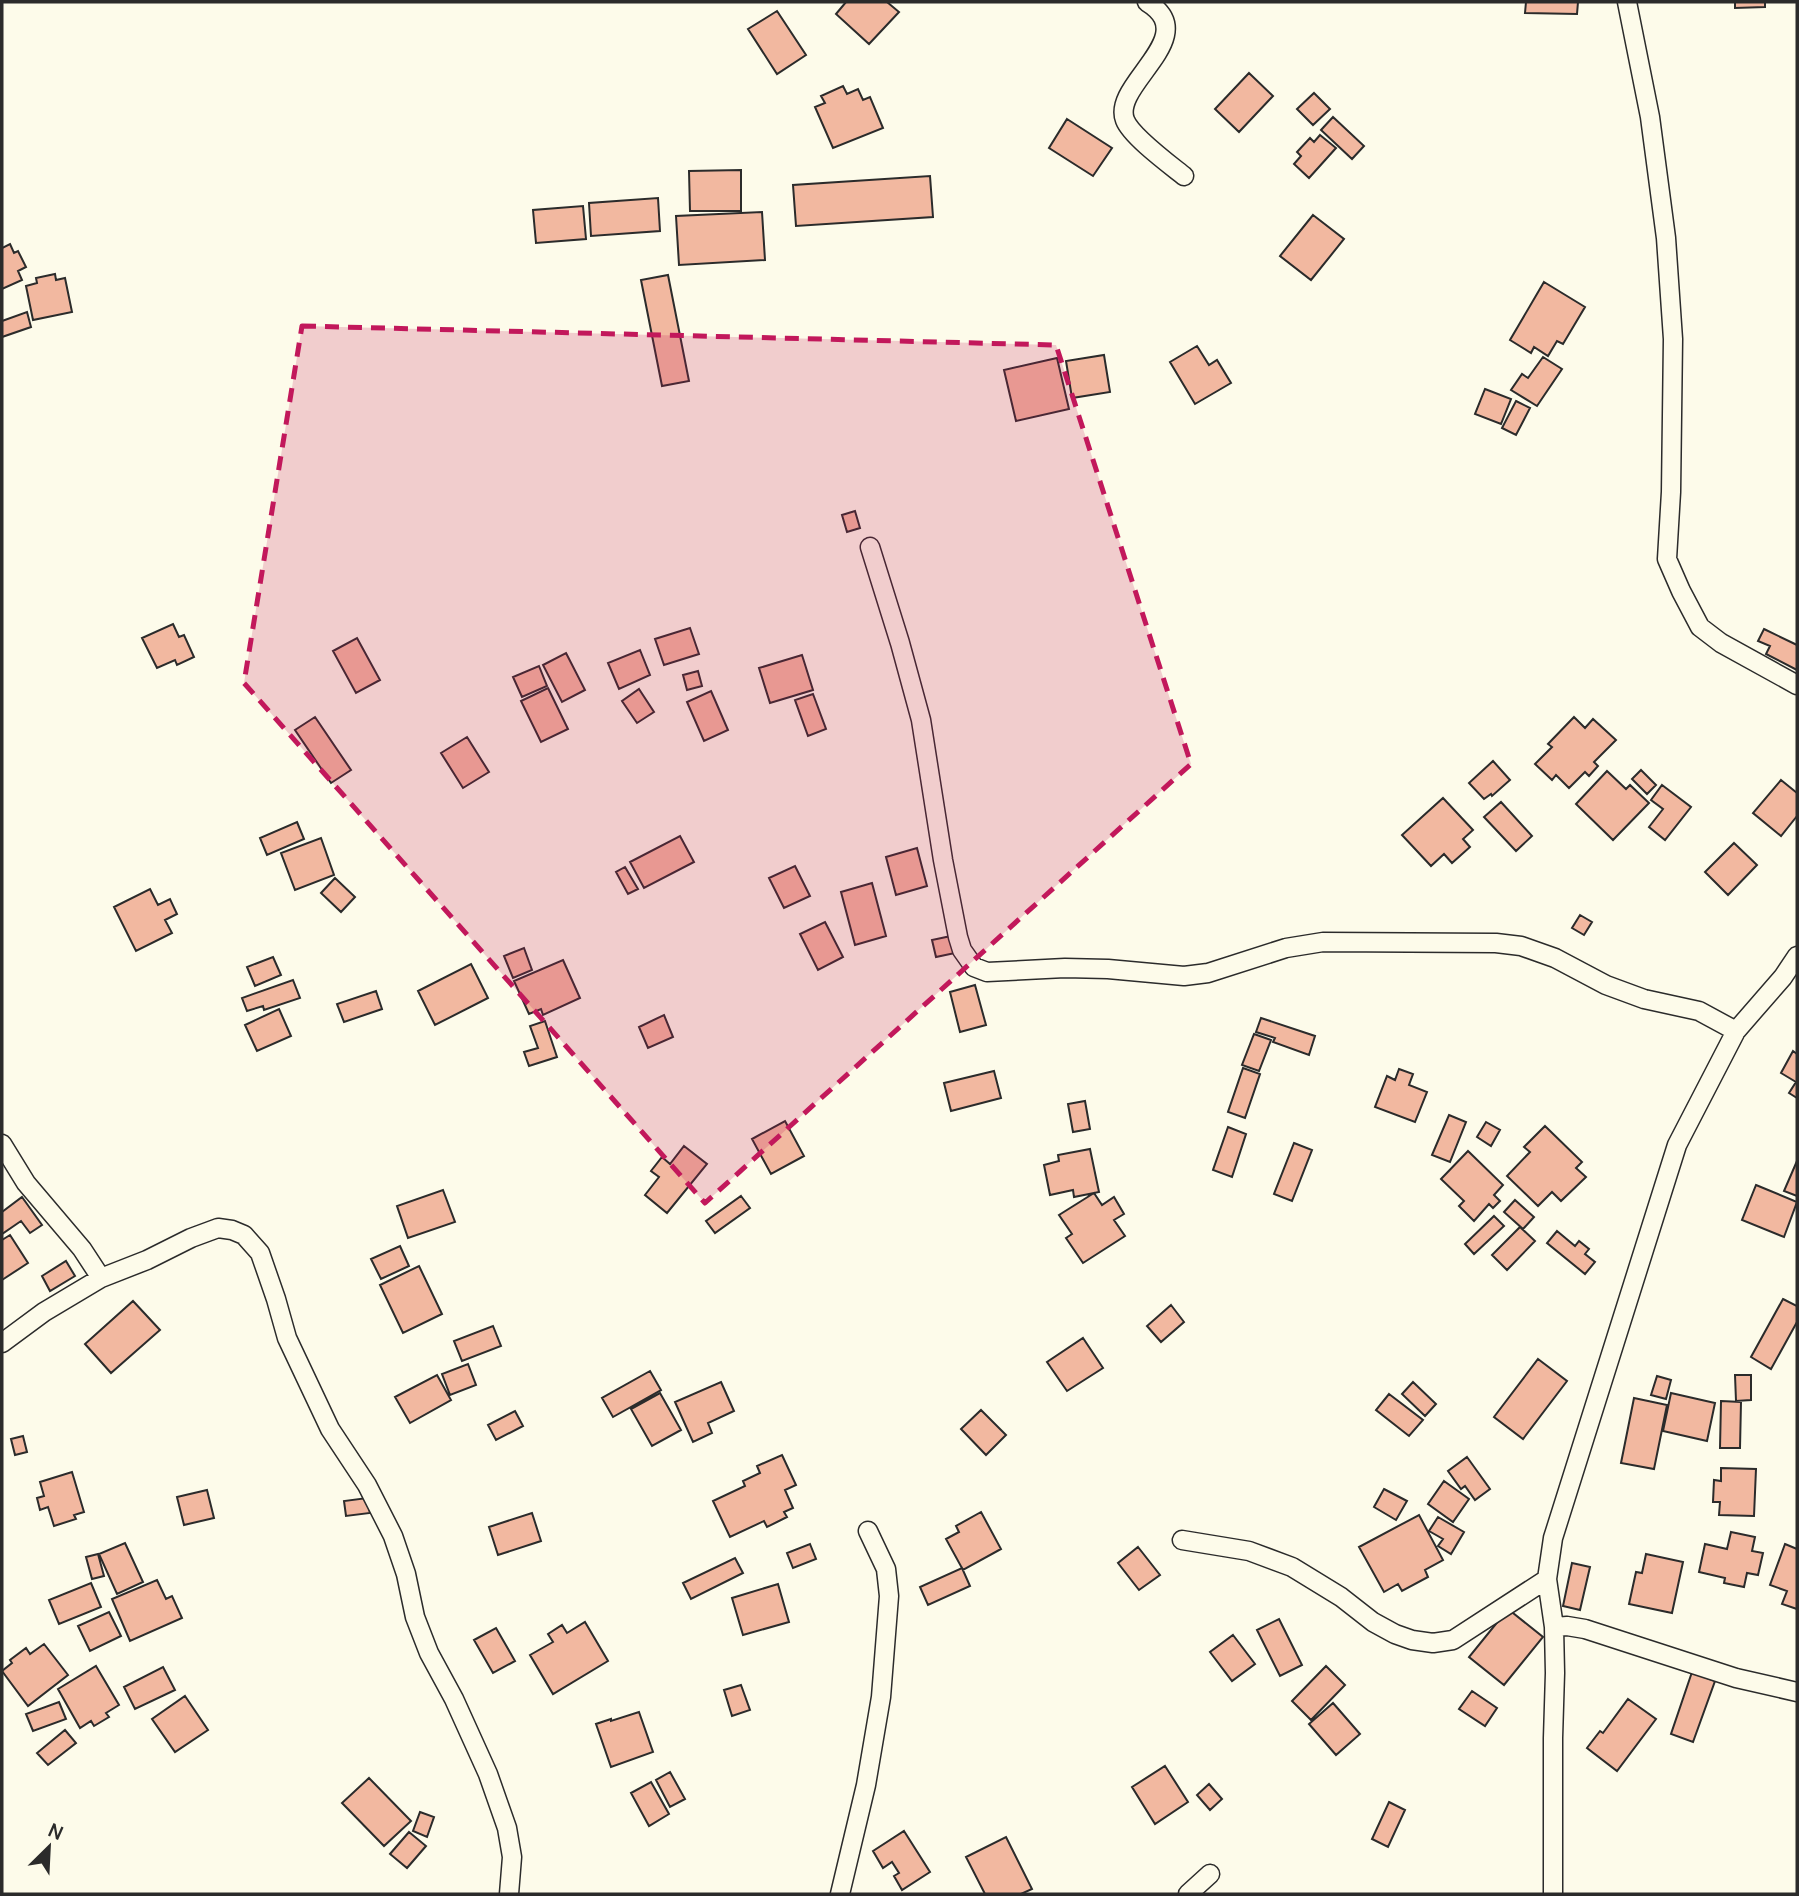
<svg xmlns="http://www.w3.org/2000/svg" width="1799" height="1896" viewBox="0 0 1799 1896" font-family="Manrope,sans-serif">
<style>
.building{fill:#f2b8a0;stroke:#2b2b2b;stroke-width:2}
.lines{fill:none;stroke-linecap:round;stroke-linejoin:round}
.minor-casing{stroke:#2b2b2b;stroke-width:21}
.minor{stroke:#fdfbea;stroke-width:18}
.marked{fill:#c2185b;fill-opacity:0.2;stroke:#c2185b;stroke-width:5;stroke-dasharray:14 9;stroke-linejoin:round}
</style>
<rect width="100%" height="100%" fill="#fdfbea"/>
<path class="building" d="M846 2H887L899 12 869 44 836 14Z
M1526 2H1578L1577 14 1525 13Z
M1735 2H1765V7L1735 8Z
M777 11 806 55 777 74 748 29Z
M1249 73 1273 96 1239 132 1215 109Z
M843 86 847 94 858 89 863 100 870 97 883 128 833 148 815 107 825 103 821 96Z
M1314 93 1330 109 1313 125 1297 109Z
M1333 117 1364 146 1352 159 1321 130Z
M1067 119 1112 148 1093 176 1049 148Z
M1320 135 1336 148 1309 178 1294 164 1301 156 1297 152 1310 138 1314 142Z
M741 170V211H690L689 171Z
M930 176 933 217 796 226 793 185Z
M658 198 660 231 591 236 589 203Z
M583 206 586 239 536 243 533 210Z
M762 212 765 260 679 265 676 216Z
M1313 215 1344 239 1311 280 1280 256Z
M10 244 14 253 18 251 26 267 18 271 22 280 2 289V248Z
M55 274 56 280 65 278 72 312 33 320 26 286 37 283 36 278Z
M668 275 689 381 662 386 641 280Z
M1544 282 1585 307 1563 344 1557 341 1548 356 1534 347 1531 353 1510 340Z
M27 312 31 327 2 337V321Z
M1197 346 1209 365 1217 360 1231 383 1195 404 1170 362Z
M1104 355 1110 392 1072 398 1066 361Z
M1543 357 1562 369 1537 406 1511 390 1522 374 1528 378Z
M1057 358 1069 409 1016 421 1004 370Z
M1485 389 1511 399 1501 424 1475 414Z
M1516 401 1530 408 1516 435 1502 428Z
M855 511 860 528 847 532 842 515Z
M173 624 179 637 184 635 194 657 177 665 175 660 157 668 142 638Z
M690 628 699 654 664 665 655 639Z
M1764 629 1797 645V670L1766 654 1770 646 1758 641Z
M357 638 380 680 356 693 333 651Z
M640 650 650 675 619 689 608 663Z
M566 653 585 690 562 702 543 665Z
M802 655 813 690 770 703 759 668Z
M539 666 547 686 522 697 513 677Z
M698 671 702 686 687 690 683 675Z
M548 688 568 729 541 742 521 701Z
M639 689 654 712 637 723 622 701Z
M711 691 728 730 704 741 687 702Z
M813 694 826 729 808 736 795 700Z
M315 717 351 770 331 783 295 730Z
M1574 717 1585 728 1593 719 1616 740 1594 762 1598 766 1589 776 1585 772 1569 788 1556 775 1552 780 1535 764 1552 747 1548 744Z
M467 737 489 772 463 788 441 753Z
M1493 761 1510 780 1492 796 1491 794 1484 799 1469 783Z
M1641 770 1656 785 1647 794 1632 779Z
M1607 771 1626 789 1630 785 1649 803 1613 840 1576 804Z
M1781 780 1797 793V816L1781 836 1753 813Z
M1662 785 1691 807 1665 840 1649 827 1663 809 1651 800Z
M1443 798 1473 830 1463 839 1470 847 1452 863 1444 854 1431 866 1402 835Z
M1501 802 1532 836 1516 851 1484 817Z
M297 822 304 839 267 855 260 838Z
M680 836 694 862 644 888 630 862Z
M321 838 334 875 295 890 281 853Z
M1734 843 1757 865 1728 895 1705 872Z
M917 848 927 886 896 895 886 857Z
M795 866 810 896 784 908 769 878Z
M625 867 638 889 628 894 616 872Z
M335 878 355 897 341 912 321 893Z
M872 883 886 936 855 945 841 892Z
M150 889 158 905 170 899 177 914 165 920 172 933 136 951 114 907Z
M1580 915 1592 922 1584 935 1572 928Z
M825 922 843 957 818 970 800 934Z
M951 936 955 953 936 957 932 940Z
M524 948 532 970 513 978 504 956Z
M273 957 281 975 255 986 247 967Z
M563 960 580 998 543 1015 541 1009 529 1014 514 981Z
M471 964 488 998 435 1025 418 991Z
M293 980 300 998 264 1010 263 1006 247 1011 242 998Z
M975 985 986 1025 960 1032 950 992Z
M376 991 382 1009 344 1022 337 1004Z
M279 1009 291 1036 257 1051 245 1025Z
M664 1015 673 1037 648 1048 639 1027Z
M1261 1018 1315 1036 1309 1055 1273 1042 1275 1038 1256 1032Z
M545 1021 557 1057 529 1066 524 1052 538 1048 530 1026Z
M1254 1034 1271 1040 1259 1071 1242 1065Z
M1793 1051 1797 1054V1098L1789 1093 1796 1082 1781 1073Z
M1243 1068 1260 1074 1245 1118 1228 1112Z
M1399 1069 1413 1074 1409 1085 1427 1092 1415 1122 1375 1107 1387 1076 1395 1080Z
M994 1071 1001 1098 951 1111 944 1083Z
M1085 1101 1090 1129 1073 1132 1068 1104Z
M1449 1115 1466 1122 1450 1162 1432 1155Z
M785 1121 804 1156 771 1174 752 1139Z
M1486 1122 1500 1130 1491 1146 1477 1137Z
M1545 1126 1582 1162 1576 1168 1586 1177 1561 1201 1552 1192 1538 1206 1507 1176 1530 1152 1524 1147Z
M1228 1127 1246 1134 1232 1177 1213 1170Z
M1294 1143 1312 1150 1292 1201 1274 1194Z
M684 1146 707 1164 667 1213 645 1195 659 1177 651 1171 662 1157 670 1164Z
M1090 1149 1099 1192 1074 1197 1073 1190 1050 1195 1044 1165 1059 1161 1058 1155Z
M1468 1151 1503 1185 1494 1195 1500 1201 1493 1208 1489 1204 1474 1221 1459 1206 1464 1201 1441 1179Z
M1797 1161V1196L1784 1191Z
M1756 1185 1797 1202 1784 1237 1742 1220Z
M443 1190 455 1222 408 1238 397 1206Z
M1094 1193 1102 1205 1114 1197 1124 1214 1114 1220 1125 1236 1083 1263 1066 1238 1072 1234 1059 1215Z
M741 1196 750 1208 715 1233 706 1221Z
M22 1197 42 1225 30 1233 21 1221 2 1234V1212Z
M1515 1200 1534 1217 1523 1229 1504 1212Z
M1494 1216 1504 1226 1474 1254 1465 1244Z
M1520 1227 1535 1241 1507 1270 1492 1255Z
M1557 1231 1575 1246 1579 1241 1589 1249 1585 1254 1595 1262 1585 1274 1547 1243Z
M10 1235 28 1263 2 1280V1240Z
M400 1246 409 1266 381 1279 371 1259Z
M66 1261 75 1276 50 1291 42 1276Z
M419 1266 442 1314 403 1333 380 1285Z
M1783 1299 1797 1306V1322L1771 1369 1751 1357Z
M133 1301 160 1330 111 1373 85 1344Z
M1171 1305 1184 1322 1161 1342 1147 1326Z
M493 1326 501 1346 462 1361 454 1341Z
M1083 1338 1103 1368 1067 1391 1047 1362Z
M1538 1359 1567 1381 1523 1439 1494 1417Z
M468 1364 476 1385 450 1395 442 1374Z
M650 1371 661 1390 613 1417 602 1398Z
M437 1375 451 1400 410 1423 395 1397Z
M1735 1375H1751V1400L1736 1401Z
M1657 1376 1671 1380 1666 1399 1651 1395Z
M721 1382 734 1411 708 1423 712 1433 693 1442 675 1402Z
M1413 1382 1436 1404 1425 1416 1402 1394Z
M660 1393 681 1430 652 1446 631 1409Z
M1671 1393 1715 1403 1707 1441 1663 1431Z
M1389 1394 1423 1420 1409 1436 1376 1410Z
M1634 1398 1667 1405 1654 1469 1621 1463Z
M1721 1401 1741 1402 1740 1448H1720Z
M981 1410 1006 1435 986 1455 961 1429Z
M515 1411 523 1426 496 1440 488 1425Z
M23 1436 27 1452 15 1455 11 1439Z
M782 1455 796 1485 785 1490 793 1508 784 1512 787 1517 767 1527 764 1521 730 1537 713 1501 745 1486 743 1481 760 1473 757 1466Z
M1467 1457 1490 1489 1475 1500 1465 1486 1461 1489 1448 1471Z
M1721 1468 1756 1469 1754 1516 1719 1515 1720 1502H1713L1714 1480 1721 1481Z
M72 1472 84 1512 74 1515 76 1519 54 1526 48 1507 40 1510 37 1498 44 1496 40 1482Z
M1444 1481 1469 1499 1453 1522 1428 1504Z
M1384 1489 1407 1501 1396 1520 1374 1507Z
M207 1490 214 1518 184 1525 177 1497Z
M367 1498 370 1513 346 1516 344 1501Z
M981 1512 1001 1549 963 1570 946 1539 959 1532 956 1526Z
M532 1513 541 1541 498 1555 489 1527Z
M1419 1515 1443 1560 1425 1570 1428 1577 1402 1591 1398 1584 1384 1592 1359 1547Z
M1438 1517 1464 1532 1451 1554 1438 1546 1443 1539 1429 1531Z
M1731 1532 1755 1537 1752 1551 1763 1553 1758 1575 1747 1573 1744 1587 1724 1583 1725 1578 1699 1572 1705 1544 1727 1549Z
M125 1543 143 1582 117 1594 99 1554Z
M810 1544 816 1559 793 1568 787 1553Z
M1785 1544 1797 1549V1609L1782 1604 1787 1591 1770 1585Z
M1138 1547 1160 1575 1139 1590 1118 1563Z
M98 1554 104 1576 92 1579 86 1557Z
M1646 1554 1683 1562 1672 1613 1629 1604 1636 1572 1642 1573Z
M735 1558 743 1573 691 1599 683 1583Z
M1572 1563 1590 1567 1580 1610 1563 1606Z
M962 1568 970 1586 928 1605 920 1587Z
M157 1580 166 1599 172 1596 182 1618 130 1641 112 1599Z
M91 1583 101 1607 59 1624 49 1600Z
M778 1584 789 1622 743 1635 732 1598Z
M1508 1609 1543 1637 1504 1685 1469 1657Z
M109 1612 121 1636 90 1651 78 1626Z
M1279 1619 1302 1665 1280 1676 1257 1630Z
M585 1622 608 1661 553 1694 530 1655 553 1642 548 1634 562 1625 567 1633Z
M496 1628 515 1661 493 1673 474 1640Z
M1233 1635 1255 1664 1232 1681 1210 1652Z
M44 1644 68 1675 28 1706 2 1671 12 1663 10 1660 26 1648 30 1654Z
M96 1666 119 1705 106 1713 109 1717 94 1726 91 1721 80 1728 58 1689Z
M1326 1666 1345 1685 1311 1720 1292 1701Z
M163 1667 175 1690 135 1709 124 1687Z
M1692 1672 1715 1681 1693 1742 1671 1734Z
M741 1685 750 1710 732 1716 724 1690Z
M1472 1691 1497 1708 1485 1726 1459 1709Z
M185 1696 208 1730 175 1752 152 1719Z
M1628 1699 1656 1719 1617 1771 1587 1748 1600 1731 1603 1733Z
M59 1702 66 1719 33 1731 26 1714Z
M1333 1703 1360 1734 1336 1755 1309 1724Z
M639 1712 653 1752 611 1767 596 1724 611 1719V1721Z
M65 1730 76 1743 48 1765 37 1753Z
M1165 1766 1188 1802 1155 1824 1132 1787Z
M670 1772 685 1799 670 1807 656 1780Z
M369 1778 411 1821 384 1846 342 1803Z
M651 1782 669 1814 649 1826 631 1793Z
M1209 1784 1222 1799 1210 1810 1197 1795Z
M1389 1802 1405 1810 1388 1847 1372 1839Z
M420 1812 434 1817 427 1837 413 1831Z
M904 1831 930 1872 902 1890 894 1876 899 1873 892 1862 883 1868 873 1851Z
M409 1832 426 1846 407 1868 390 1854Z
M1006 1837 1032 1889 1021 1894H985L966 1857Z"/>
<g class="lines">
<defs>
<path id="minor" d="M1147 2C1204 37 1111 84 1125 120 1131 136 1169 164 1184 176
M1627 2 1650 117 1666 238 1673 339 1671 492 1667 559 1681 591 1700 627 1721 643 1797 685
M870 547 900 643 921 720 943 860 958 937 962 950 974 967 987 972 1065 968 1108 969 1184 976 1208 973 1286 948 1323 942 1496 943 1521 946 1555 958 1606 985 1644 999 1699 1011 1736 1031
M2 1144 26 1183 82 1249 101 1278
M2 1343 44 1312 101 1278 147 1260 191 1238 218 1228 232 1230 244 1235 260 1253 276 1299 287 1338 330 1429 367 1485 393 1536 406 1574 415 1617 429 1653 454 1699 488 1774 507 1828 512 1857 509 1894
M1182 1540 1249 1551 1292 1567 1341 1597 1373 1622 1395 1634 1412 1640 1433 1643 1453 1640 1547 1579
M1554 1627 1567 1626 1585 1629 1736 1678 1797 1692
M840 1894 866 1785 881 1697 889 1596 886 1569 868 1531
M1188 1894 1210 1874
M1553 1894V1738L1555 1673 1554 1627 1547 1579 1553 1538 1677 1145 1736 1031 1783 977 1797 956"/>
</defs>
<use href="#minor" class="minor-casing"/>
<use href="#minor" class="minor"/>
</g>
<path class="marked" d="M302 326 1056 345 1191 764 705 1203 244 683Z"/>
<rect width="1799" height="1896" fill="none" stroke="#2b2b2b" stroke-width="7"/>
<g transform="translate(49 1847) rotate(24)" stroke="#fdfbea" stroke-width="5" paint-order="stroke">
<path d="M0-5L12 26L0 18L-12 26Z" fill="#2b2b2b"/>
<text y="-10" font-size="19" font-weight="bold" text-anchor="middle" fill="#2b2b2b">N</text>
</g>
</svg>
